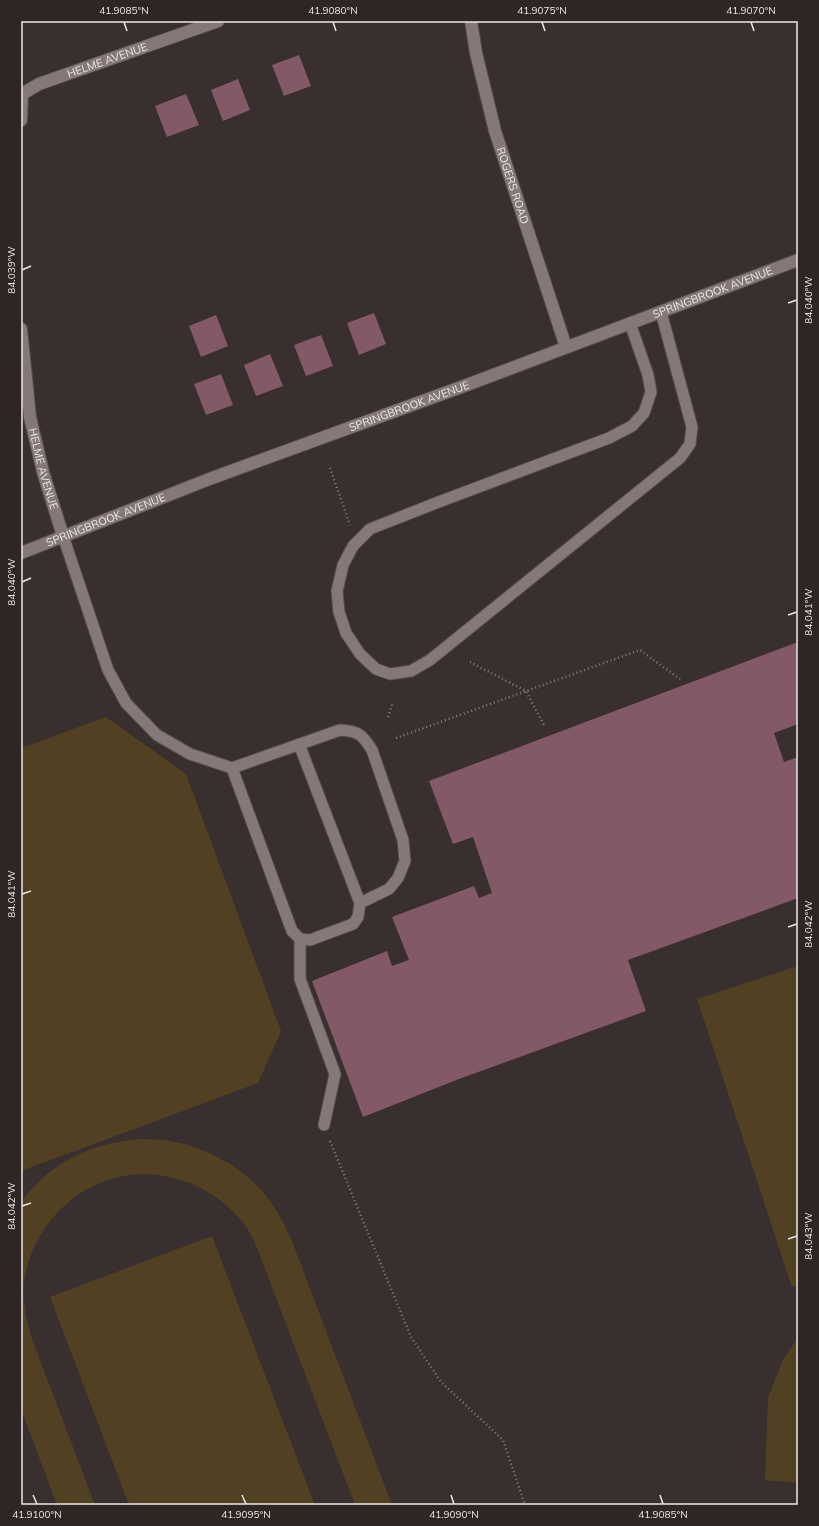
<svg xmlns="http://www.w3.org/2000/svg" width="819" height="1526" viewBox="0 0 819 1526" font-family="Mulish,sans-serif">
<style>
.green{fill:#514022}
.building{fill:#835968}
.lines{fill:none;stroke-linecap:round;stroke-linejoin:round}
.service-casing{stroke:#564d4c;stroke-width:13}
.minor-casing{stroke:#564d4c;stroke-width:14}
.path{stroke:#867e7d;stroke-width:2.5;stroke-dasharray:1 3;stroke-linecap:butt}
.service{stroke:#847978;stroke-width:11}
.minor{stroke:#847978;stroke-width:12}
.ticks{fill:none;stroke:#eee8e7;stroke-width:1.5}
.labels{text-anchor:middle;dominant-baseline:central;stroke-width:3;stroke-linejoin:round;paint-order:stroke}
.street-label{font-size:11px;fill:#eee8e7;stroke:#2e2524}
.neatline{fill:none;stroke:#eee8e7;stroke-width:1.5}
.ticks-label{font-size:10px;text-anchor:middle;fill:#eee8e7}
</style>
<rect width="100%" height="100%" fill="#392f2e"/>
<path class="green" d="M106 717 186 774 281 1031 258 1083 21 1171V748Z
M798 966V1285L792 1287 697 999Z
M138 1139C146 1139 154 1139 163 1140 203 1145 243 1166 268 1198 278 1211 285 1226 292 1241L392 1505H355L259 1253C254 1241 249 1229 240 1219 194 1166 116 1158 64 1206 42 1226 28 1253 24 1283 22 1302 27 1321 32 1339L95 1505H57L21 1409V1202C52 1161 88 1145 138 1139Z
M212 1236 315 1505H129L50 1297Z
M798 1337V1483L765 1480 768 1397 783 1360Z"/>
<path class="building" d="M299 55 311 86 284 96 272 65Z
M238 79 250 110 223 121 211 90Z
M186 94 199 125 167 137 155 106Z
M374 313 386 344 359 355 347 323Z
M216 315 228 346 201 357 189 326Z
M321 335 333 366 306 376 294 345Z
M270 354 283 386 256 396 244 365Z
M221 374 233 405 206 415 194 384Z
M798 642V724L774 733 784 762 798 757V898L628 960 646 1011 459 1079 363 1117 312 981 387 951 392 966 409 960 392 917 474 886 479 898 492 893 473 837 453 844 429 781Z"/>
<g class="lines">
<defs>
<path id="service" d="M630 323 648 375 651 392 644 413 632 426 609 438 436 503 370 529 353 546 343 565 337 591 339 612 346 633 360 654 376 669 390 674 411 671 430 660 680 458 690 444 692 427 661 312
M63 536 108 670 126 703 157 735 190 754 232 768 340 730C358 731 362 734 372 750L403 840 405 861 398 878 389 889 360 903
M232 768 292 931 300 939 310 940 353 924 358 917 360 903 299 744
M300 939V979L335 1074 324 1125"/>
<g id="minor">
<path id="s1" d="M471 21 476 53 495 131 566 347"/>
<path id="s2" d="M21 120 22 94 39 84 218 21"/>
<path id="s3" d="M21 329 30 417 43 472 63 536"/>
<path id="s4" d="M21 553 212 478 464 386 798 260"/>
</g>
</defs>
<use href="#service" class="service-casing"/>
<use href="#minor" class="minor-casing"/>
<path class="path" d="M330 468 350 525
M470 662 526 691 545 727
M388 717 393 702
M396 738 640 650 680 679
M330 1141 411 1337 441 1382 503 1440 525 1505"/>
<use href="#service" class="service"/>
<use href="#minor" class="minor"/>
</g>
<path class="ticks" d="M124 22 127 31M333 22 336 31M542 22 545 31M751 22 754 31M22 270 31 266M788 303 797 300M22 582 31 578M788 615 797 612M22 894 31 891M788 927 797 924M22 1206 31 1203M788 1239 797 1236M33 1495 37 1504M242 1495 246 1504M451 1495 454 1504M660 1495 663 1504"/>
<g class="labels">
<g class="street-label">
<text stroke="none"><textPath href="#s2" startOffset="118">HELME AVENUE</textPath></text>
<text stroke="none"><textPath href="#s1" startOffset="170">ROGERS ROAD</textPath></text>
<text stroke="none"><textPath href="#s4" startOffset="739">SPRINGBROOK AVENUE</textPath></text>
<text stroke="none"><textPath href="#s4" startOffset="415">SPRINGBROOK AVENUE</textPath></text>
<text stroke="none"><textPath href="#s3" startOffset="142">HELME AVENUE</textPath></text>
<text stroke="none"><textPath href="#s4" startOffset="91">SPRINGBROOK AVENUE</textPath></text>
</g>
</g>
<rect width="819" height="1526" fill="none" stroke="#2e2524" stroke-width="44"/>
<rect x="22" y="22" width="775" height="1482" class="neatline"/>
<g class="ticks-label">
<text x="124" y="14">41.9085°N</text>
<text x="333" y="14">41.9080°N</text>
<text x="542" y="14">41.9075°N</text>
<text x="751" y="14">41.9070°N</text>
<text transform="translate(11 270) rotate(-90)" y="4">84.039°W</text>
<text transform="translate(808 300) rotate(-90)" y="4">84.040°W</text>
<text transform="translate(11 582) rotate(-90)" y="4">84.040°W</text>
<text transform="translate(808 612) rotate(-90)" y="4">84.041°W</text>
<text transform="translate(11 894) rotate(-90)" y="4">84.041°W</text>
<text transform="translate(808 924) rotate(-90)" y="4">84.042°W</text>
<text transform="translate(11 1206) rotate(-90)" y="4">84.042°W</text>
<text transform="translate(808 1236) rotate(-90)" y="4">84.043°W</text>
<text x="37" y="1518">41.9100°N</text>
<text x="246" y="1518">41.9095°N</text>
<text x="454" y="1518">41.9090°N</text>
<text x="663" y="1518">41.9085°N</text>
</g>
</svg>
